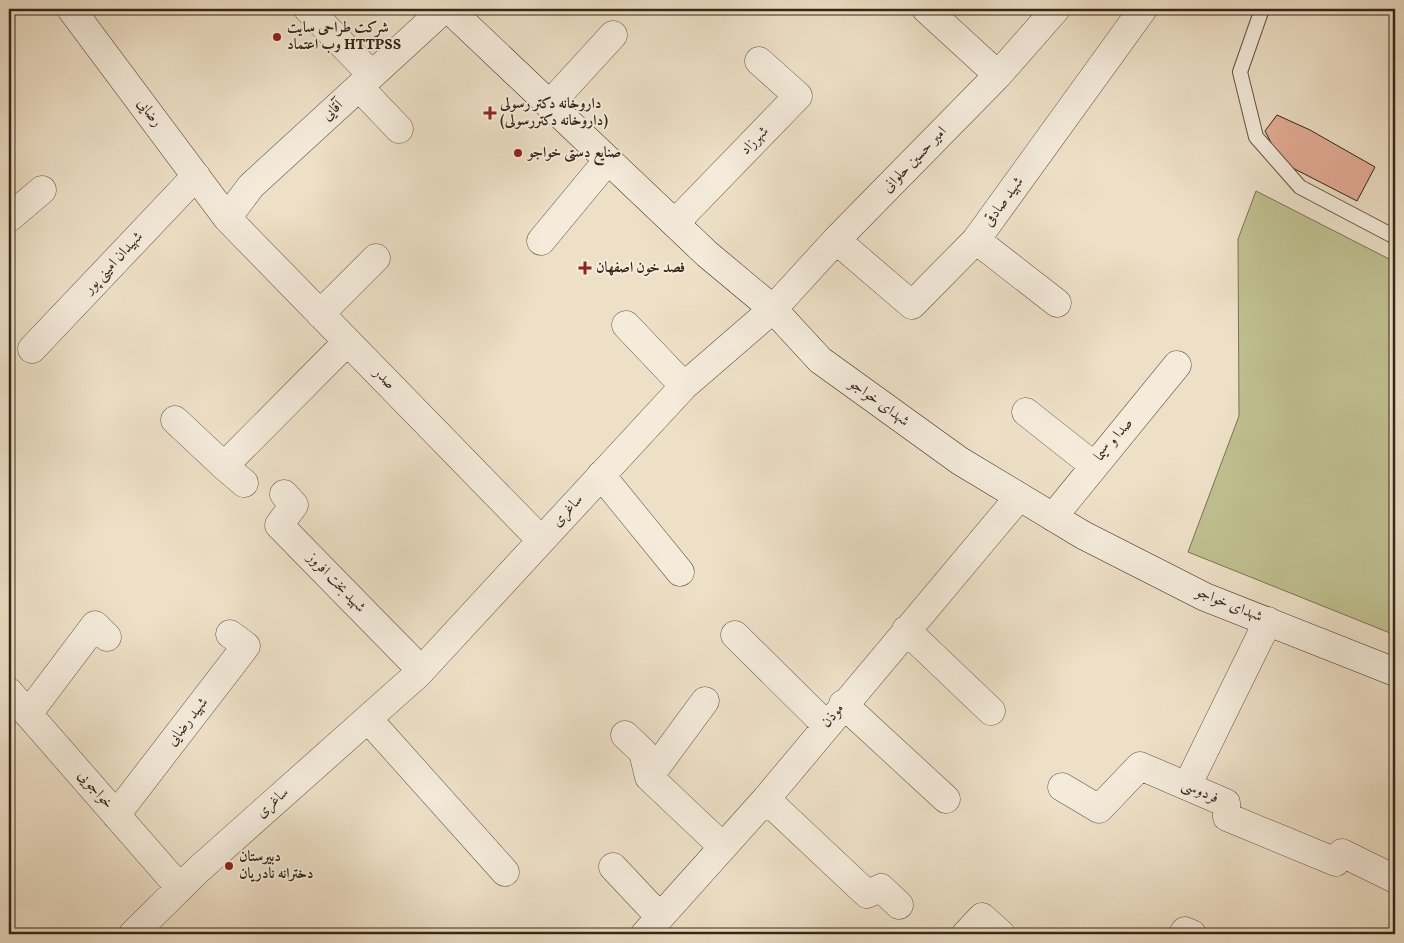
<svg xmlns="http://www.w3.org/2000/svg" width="1404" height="943" viewBox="0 0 1404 943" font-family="Vollkorn,Amiri,serif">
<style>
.green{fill:#c0c090;stroke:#7a7354}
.building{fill:#e4ad98;stroke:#352617}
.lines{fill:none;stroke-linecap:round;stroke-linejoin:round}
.service-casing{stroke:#635443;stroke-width:16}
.minor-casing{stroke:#635443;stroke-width:29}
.secondary-casing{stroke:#352617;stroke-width:29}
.service{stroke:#f4ebdb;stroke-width:14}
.minor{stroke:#f4ebdb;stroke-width:28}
.secondary{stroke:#f4ebdb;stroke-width:28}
.poi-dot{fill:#8f2418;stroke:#f4ebdb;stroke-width:2}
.labels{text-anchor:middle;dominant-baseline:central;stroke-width:4;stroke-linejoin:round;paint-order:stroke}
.poi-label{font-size:15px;font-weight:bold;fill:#352617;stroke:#f4ebdb;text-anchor:start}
.street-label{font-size:15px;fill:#352617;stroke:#f4ebdb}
</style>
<rect width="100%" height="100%" fill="#eee0c7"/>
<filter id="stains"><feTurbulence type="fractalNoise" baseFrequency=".004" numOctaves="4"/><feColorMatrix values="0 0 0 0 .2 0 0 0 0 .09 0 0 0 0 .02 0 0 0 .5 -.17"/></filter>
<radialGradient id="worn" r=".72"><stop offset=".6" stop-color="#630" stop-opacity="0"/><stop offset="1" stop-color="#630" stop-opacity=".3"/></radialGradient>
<path class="green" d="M1256 191 1395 262V635L1188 552 1239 416 1238 239Z"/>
<path class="building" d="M1277 115 1310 130 1375 167 1357 201 1281 162 1265 131Z"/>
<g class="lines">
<defs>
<path id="service" d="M1262 9 1240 72 1256 137 1300 187 1395 237"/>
<path id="minor" d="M71 9 227 218 541 540
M308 9 372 75
M926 9 998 75
M359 87 399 129
M549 105 613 35
M9 218 42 190
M227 218 251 186 444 9
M675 223 798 96 759 61
M836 240 912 305 976 240 1143 9
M976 240 1057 303
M541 241 608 160
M320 314 376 258
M626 325 684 386
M32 349 196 176
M1026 412 1093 465
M175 420 224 466 347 342
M224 466 244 483
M601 475 680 572
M284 494 294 505 279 525 421 670
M1053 517 1177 365
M906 630 991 711
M735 635 826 725
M9 692 180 888
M843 704 946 799
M28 714 95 625 107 637
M368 719 505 872
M625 735 643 752 649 777 722 846
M649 777 705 701
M1187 786 1268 621
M1062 787 1099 809 1140 766 1226 803 1227 817 1336 862 1342 853 1395 879
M766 799 867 894 881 888 899 905
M116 815 246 646 230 634
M613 867 660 917
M133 934 198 870 418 674 684 386 773 309 836 240 998 75 1056 9
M645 934 766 799 1019 497
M966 934 982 917 1001 934
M1183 934 1185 931 1192 934"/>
<path id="secondary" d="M449 9 707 254 773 309 820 360 960 461 1083 535 1205 597 1395 672"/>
</defs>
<use href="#service" class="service-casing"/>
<use href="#minor" class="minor-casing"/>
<use href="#secondary" class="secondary-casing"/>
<use href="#service" class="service"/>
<use href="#minor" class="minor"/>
<use href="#secondary" class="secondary"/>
</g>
<g class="poi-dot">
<circle cx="277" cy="37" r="5"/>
<path d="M487.5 105.5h5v5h5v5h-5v5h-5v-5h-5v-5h5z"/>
<circle cx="518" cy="153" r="5"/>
<path d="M582.5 260.5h5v5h5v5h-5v5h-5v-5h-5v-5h5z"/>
<circle cx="229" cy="866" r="5"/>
</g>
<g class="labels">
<g class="poi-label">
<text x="287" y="28">شرکت طراحی سایت<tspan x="287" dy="17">وب اعتماد HTTPSS</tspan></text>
<text x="500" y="104">داروخانه دکتر رسولی<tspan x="500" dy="17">(داروخانه دکتررسولی)</tspan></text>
<text x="528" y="153">صنایع دستی خواجو</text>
<text x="596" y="268">فصد خون اصفهان</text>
<text x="239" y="857">دبیرستان<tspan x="239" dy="17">دخترانه نادریان</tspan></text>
</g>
<g class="street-label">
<text transform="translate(333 111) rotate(-43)">آقایی</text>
<text transform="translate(149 113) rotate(53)">رضایی</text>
<text transform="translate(755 141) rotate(-46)">شهرزاد</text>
<text transform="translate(915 160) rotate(-46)">امیر حسین حلوانی</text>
<text transform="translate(1004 202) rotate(-54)">شهید صادقی</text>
<text transform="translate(114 263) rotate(-47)">شهیدان امینی پور</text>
<text transform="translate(384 379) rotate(46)">صدر</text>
<text transform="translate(879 403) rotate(36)">شهدای خواجو</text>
<text transform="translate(1114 440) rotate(-50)">صدا و سیما</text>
<text transform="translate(568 511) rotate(-47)">ساغری</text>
<text transform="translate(336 583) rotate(46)">شهید بخت افروز</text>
<text transform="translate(1229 605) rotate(22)">شهدای خواجو</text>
<text transform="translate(833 716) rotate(-50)">موذن</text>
<text transform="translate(188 722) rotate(-52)">شهید رضایی</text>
<text transform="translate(95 790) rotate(49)">خواجویی</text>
<text transform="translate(1200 792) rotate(24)">فردوسی</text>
<text transform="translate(273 803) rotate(-42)">ساغری</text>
</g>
</g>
<rect width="1404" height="943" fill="none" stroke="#eee0c7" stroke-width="30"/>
<rect x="10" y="10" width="1384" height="923" fill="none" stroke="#352617" stroke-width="2.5"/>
<rect x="15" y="15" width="1374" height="913" fill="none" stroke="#352617"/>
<rect width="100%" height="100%" filter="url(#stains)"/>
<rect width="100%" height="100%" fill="url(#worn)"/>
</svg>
